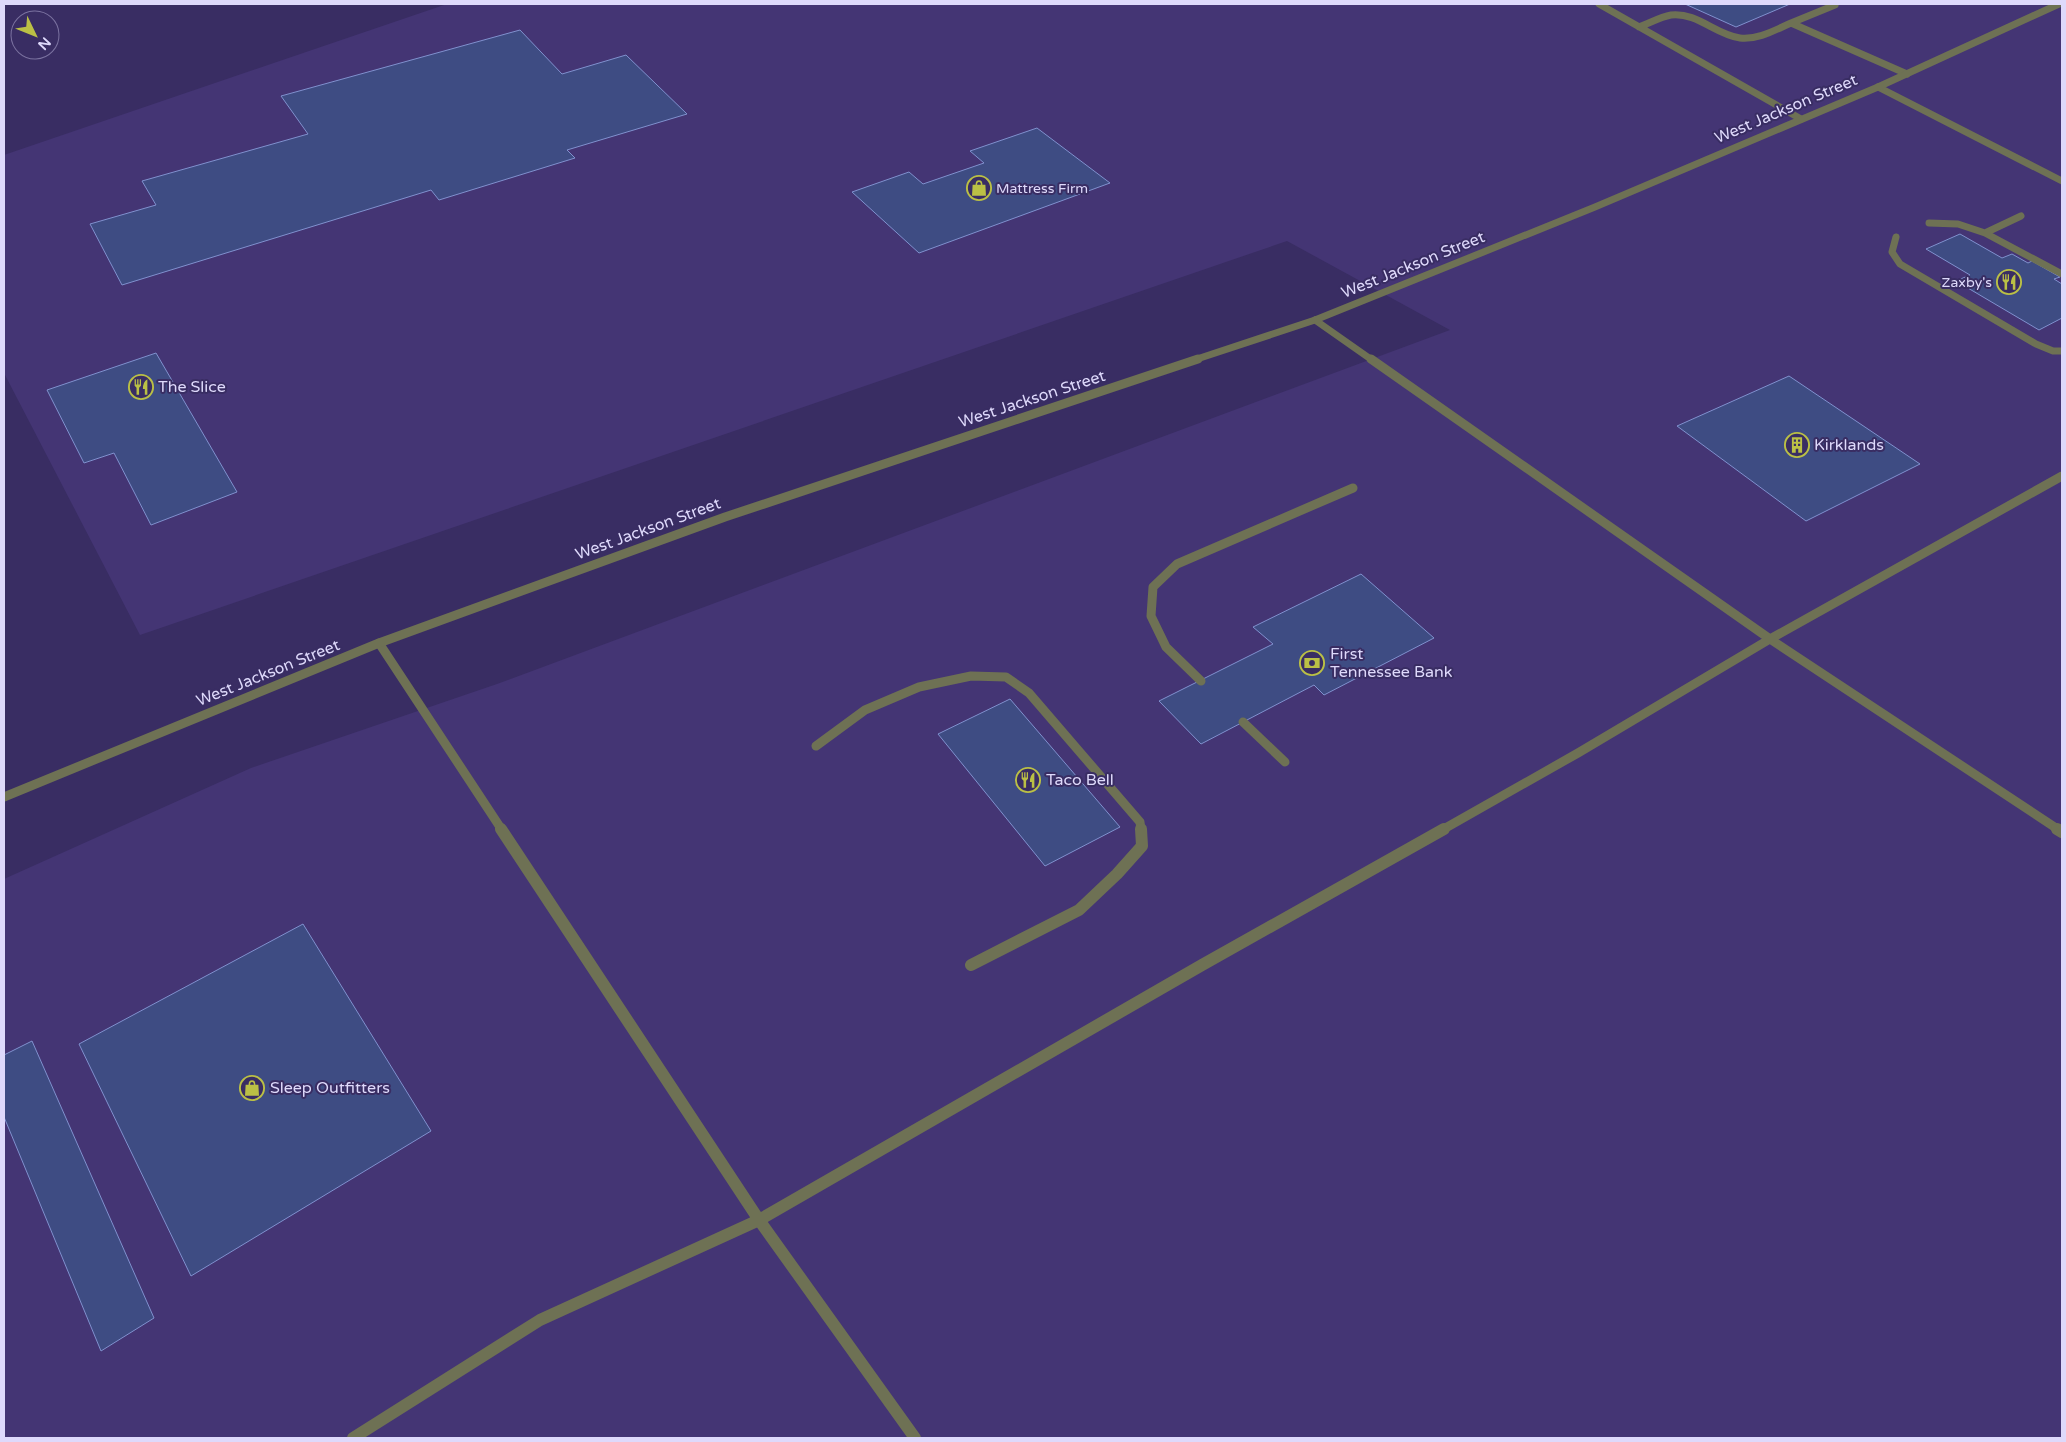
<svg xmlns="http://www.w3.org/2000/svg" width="2066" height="1442" viewBox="0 0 2066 1442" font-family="'Varela Round',sans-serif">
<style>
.built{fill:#443574}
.building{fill:#3e4c83;stroke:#8091ce}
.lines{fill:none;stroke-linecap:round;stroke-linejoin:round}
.service-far2{stroke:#6e7154;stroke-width:7}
.service-far1{stroke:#6e7154;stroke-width:9}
.service{stroke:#6e7154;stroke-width:12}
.tertiary-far1{stroke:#6e7154;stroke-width:7}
.tertiary{stroke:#6e7154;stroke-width:9}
.labels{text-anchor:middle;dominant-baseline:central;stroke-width:4;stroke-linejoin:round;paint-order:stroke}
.far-poi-label{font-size:14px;fill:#ded9fb;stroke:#392d63;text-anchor:start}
.street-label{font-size:16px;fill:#ded9fb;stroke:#392d63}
.poi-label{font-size:16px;fill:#ded9fb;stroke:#392d63;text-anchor:start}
</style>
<rect width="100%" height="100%" fill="#392d63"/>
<path class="built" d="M447 4H2062V1438H4V879L251 768 497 684 1450 330 1287 241 140 635 4 373V155Z"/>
<path class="building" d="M1685 4H1790L1736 27Z
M520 30 562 74 626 55 687 114 567 150 575 158 439 200 431 190 122 285 90 224 156 205 142 181 308 134 281 96Z
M1037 128 1110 183 919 253 852 192 909 172 923 184 984 163 970 151Z
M1960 234 2002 258 2012 254 2028 263 2032 261 2060 277 2054 279 2062 284V318L2039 330 1956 281 1970 275 1926 249Z
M156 353 237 492 151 525 114 453 84 463 47 390Z
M1789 376 1920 464 1806 521 1677 426Z
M1361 574 1434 638 1324 695 1314 685 1201 744 1159 701 1273 644 1253 627Z
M1010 699 1120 827 1045 866 938 734Z
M303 924 431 1131 191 1276 79 1044Z
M32 1041 154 1318 101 1351 4 1117V1055Z"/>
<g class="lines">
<path class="service-far2" d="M1599 4 1801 119
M1791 23 1835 5
M1639 27C1650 23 1660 17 1671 15 1697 12 1716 35 1740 38 1758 40 1775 30 1791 23L1907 74
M1878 87 2062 181
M2021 216 1985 233 2062 274
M1929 223 1958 224 1985 233
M1896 237 1892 252 1900 264 2036 344 2053 351H2062
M1315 320 1372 360"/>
<path class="service-far1" d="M1371 359 1770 639 2059 830
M379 643 502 830
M1201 681 1166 647 1151 616 1153 587 1177 564 1353 488
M1243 722 1285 762
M816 746 865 710 919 687 971 676 1006 677 1029 693 1140 822 1141 830
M1442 830 1578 753 1770 639 2062 476"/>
<path class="service" d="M501 829 759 1220 915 1438
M2057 829 2062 832
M971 965 1079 910 1117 874 1142 846 1141 829
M353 1438 540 1320 759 1220 1202 965 1444 829"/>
<path class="tertiary-far1" d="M1194 360 1315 320 1595 207 1878 87 2059 4"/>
<path class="tertiary" d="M4 797 379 643 725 517 1198 359"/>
</g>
<defs>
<symbol id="shop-ring" viewBox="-11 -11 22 22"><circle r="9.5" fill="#392d63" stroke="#bbc045" stroke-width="1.5"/><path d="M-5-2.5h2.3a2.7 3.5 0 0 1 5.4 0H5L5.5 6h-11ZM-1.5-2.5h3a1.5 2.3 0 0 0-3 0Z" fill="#bbc045"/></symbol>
<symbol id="restaurant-ring" viewBox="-11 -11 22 22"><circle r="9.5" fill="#392d63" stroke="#bbc045" stroke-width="1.5"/><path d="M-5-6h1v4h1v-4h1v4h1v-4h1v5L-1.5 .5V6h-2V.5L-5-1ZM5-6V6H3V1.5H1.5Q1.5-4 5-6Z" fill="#bbc045"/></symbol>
<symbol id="building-ring" viewBox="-11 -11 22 22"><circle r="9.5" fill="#392d63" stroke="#bbc045" stroke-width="1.5"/><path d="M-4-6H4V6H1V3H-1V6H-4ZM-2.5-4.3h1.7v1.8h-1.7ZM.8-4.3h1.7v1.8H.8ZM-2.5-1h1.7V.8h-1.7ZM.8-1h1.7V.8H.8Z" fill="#bbc045"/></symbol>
<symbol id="bank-ring" viewBox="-11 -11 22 22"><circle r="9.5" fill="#392d63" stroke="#bbc045" stroke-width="1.5"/><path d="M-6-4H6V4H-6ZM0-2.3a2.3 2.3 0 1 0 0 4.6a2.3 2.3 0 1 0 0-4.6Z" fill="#bbc045"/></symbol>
</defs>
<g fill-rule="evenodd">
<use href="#shop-ring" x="965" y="174" width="28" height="28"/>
<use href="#restaurant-ring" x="1995" y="268" width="28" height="28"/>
<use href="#restaurant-ring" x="127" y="373" width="28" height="28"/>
<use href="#building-ring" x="1783" y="431" width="28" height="28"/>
<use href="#bank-ring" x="1298" y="649" width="28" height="28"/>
<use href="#restaurant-ring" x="1014" y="766" width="28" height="28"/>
<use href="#shop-ring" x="238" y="1074" width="28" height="28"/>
</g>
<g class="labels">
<g class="far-poi-label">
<text x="996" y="188">Mattress Firm</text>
<text x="1992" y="282" text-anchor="end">Zaxby's</text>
</g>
<g class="street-label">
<text transform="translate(1786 109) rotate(-23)">West Jackson Street</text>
<text transform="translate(1413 265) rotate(-22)">West Jackson Street</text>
<text transform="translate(1032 399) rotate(-18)">West Jackson Street</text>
<text transform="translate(648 529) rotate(-20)">West Jackson Street</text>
<text transform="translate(268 673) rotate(-22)">West Jackson Street</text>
</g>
<g class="poi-label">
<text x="158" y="387">The Slice</text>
<text x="1814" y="445">Kirklands</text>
<text x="1330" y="654">First<tspan x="1330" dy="18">Tennessee Bank</tspan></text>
<text x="1046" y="780">Taco Bell</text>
<text x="270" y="1088">Sleep Outfitters</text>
</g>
</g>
<rect width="2066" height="1442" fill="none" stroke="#ded9fb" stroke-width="10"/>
<g transform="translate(35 35) rotate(133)"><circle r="24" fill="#392d63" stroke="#7b72a0"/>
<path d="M0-4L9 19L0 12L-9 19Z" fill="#bbc045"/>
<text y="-8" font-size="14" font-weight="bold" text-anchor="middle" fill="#ded9fb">N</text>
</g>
</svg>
